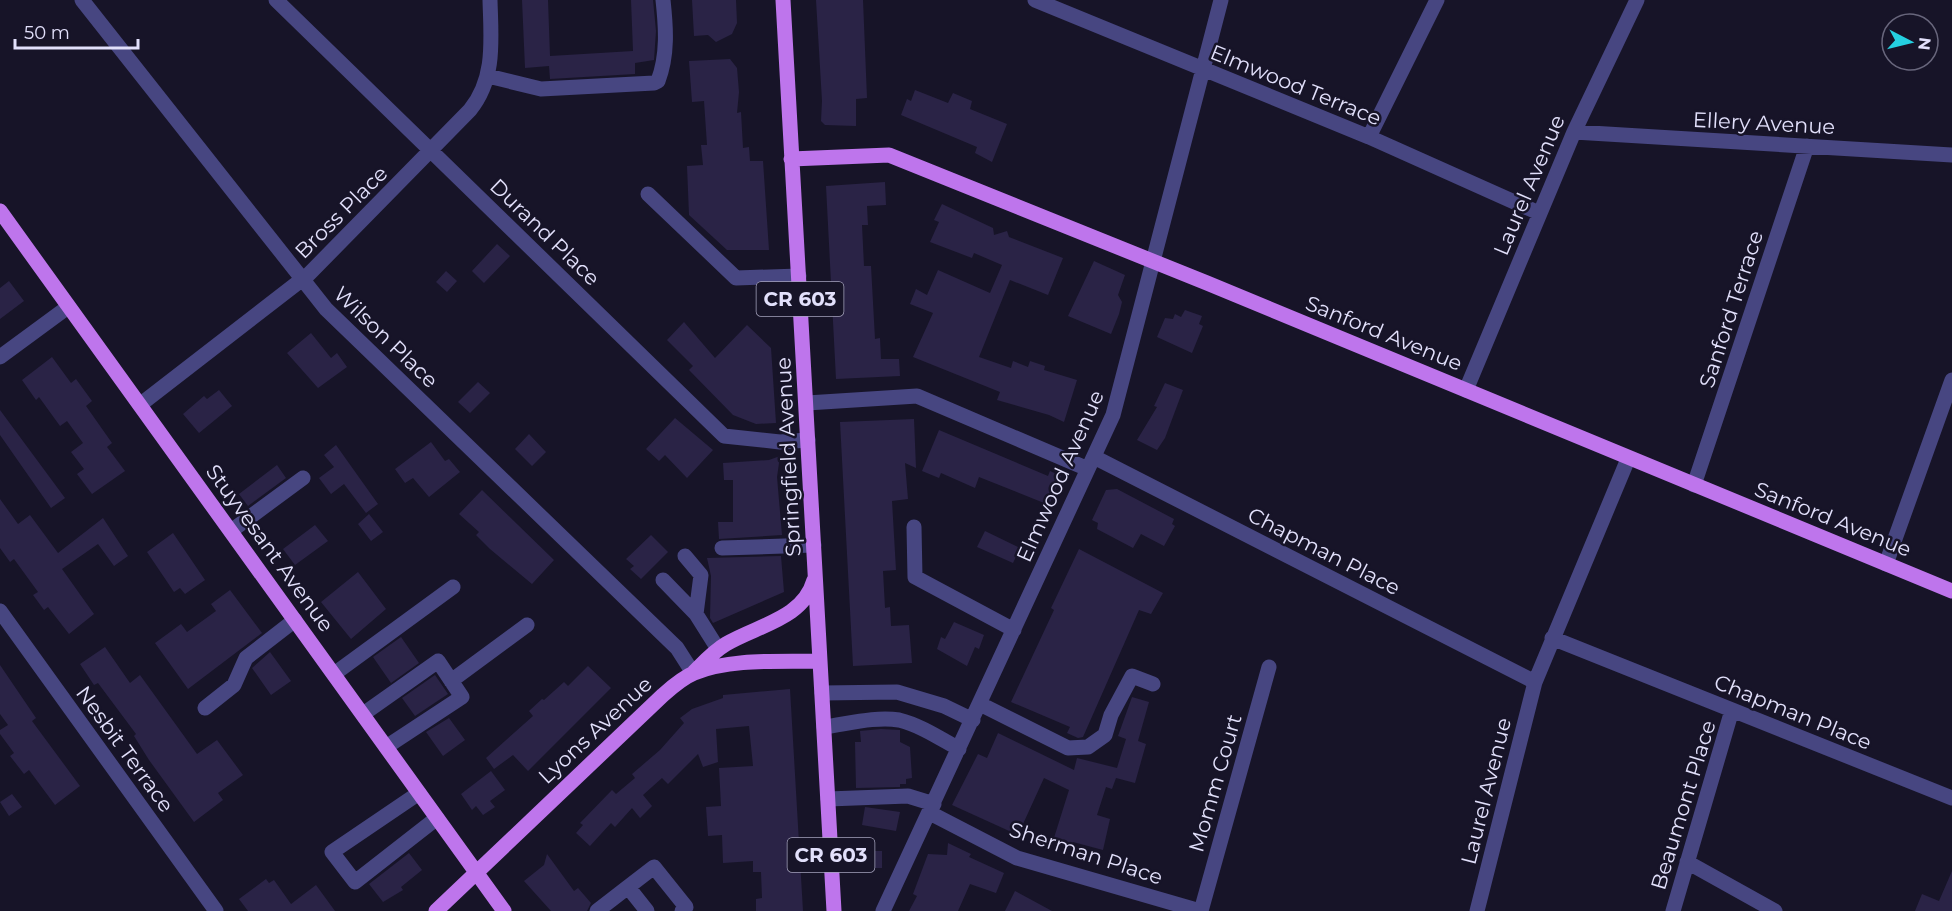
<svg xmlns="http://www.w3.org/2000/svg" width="1952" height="911" viewBox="0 0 1952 911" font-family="Montserrat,sans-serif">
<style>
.building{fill:#2a2346}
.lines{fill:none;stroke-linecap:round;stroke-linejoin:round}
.minor{stroke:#474681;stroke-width:15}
.major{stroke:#be75ec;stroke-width:15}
.labels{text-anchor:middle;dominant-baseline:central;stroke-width:5;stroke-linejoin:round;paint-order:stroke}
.shield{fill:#171428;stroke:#a5a3bc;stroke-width:1.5}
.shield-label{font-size:20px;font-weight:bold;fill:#e2e0fb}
.street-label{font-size:21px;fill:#e2e0fb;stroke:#171428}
</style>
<rect width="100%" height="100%" fill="#171428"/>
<path class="building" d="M522 0H548L550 56 633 51 631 0H653L656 31 654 60 635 63V74L550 79 549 66 525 68Z
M692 0H736L737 23 732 34 716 42 708 35 694 36Z
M816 0H863L867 98 856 99V126L825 125 821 121 822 101Z
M730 59 737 68 739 92 737 113 741 112 743 148 749 147 750 161H763L769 250H727L689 215 687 166 703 165 701 145H707L704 101 692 102 689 61Z
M915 90 948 103 953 93 972 101 970 109 1007 124 992 162 975 153 977 147 901 115 907 99 911 101Z
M885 182 886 205 867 206 868 225H862L864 266H871L875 339 880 338 881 359H899L900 376 836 379 826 186Z
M942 204 993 228 994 235 1007 231 1009 237 1063 258 1048 295 1010 280 979 357 1011 368 1013 361 1028 367 1030 361 1045 366 1044 370 1077 380 1064 422 1049 415 997 400 1000 392 913 357 933 313 910 304 916 289 927 295 938 270 990 293 1002 265 974 253 972 258 930 242 939 222 934 220Z
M497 244 510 256 484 283 472 271Z
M1094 261 1125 275 1118 295 1122 302 1119 314 1111 334 1068 316Z
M446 271 457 281 447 292 436 282Z
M9 281 24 301 0 319V288Z
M1185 310 1202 316 1199 324 1203 326 1192 353 1157 337 1165 318 1173 319 1175 314 1181 317Z
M684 322 715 358 747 325 771 348 776 423 756 424 733 415 689 370 693 366 667 340Z
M311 333 331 358 337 353 347 367 318 388 287 353Z
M52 357 71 383 76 379 92 401 86 406 112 443 107 447 125 471 92 494 77 474 84 469 71 452 83 443 67 421 60 426 39 397 36 400 22 380Z
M478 382 490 393 470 413 458 402Z
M1165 383 1183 390 1165 438 1157 450 1137 440 1157 407 1154 406Z
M219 390 232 406 199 433 183 414 204 396 207 399Z
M0 410 65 498 51 508 0 435Z
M675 418 713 450 687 478 665 455 659 461 646 449Z
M914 419 916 468 905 463 908 499 892 501 896 570 883 571 885 608 890 607 891 626 909 625 912 663 853 666 840 422Z
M939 430 1048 476 1050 471 1061 476 1049 505 979 477 975 488 941 473 939 478 922 471Z
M529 434 546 452 532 466 515 449Z
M431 442 445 461 449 459 460 472 429 497 413 478 405 483 395 469Z
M336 445 378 504 366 513 344 484 331 494 319 478 334 467 324 455Z
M780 456 777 477 782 535 719 539 718 522H733V480H724L723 463 769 460Z
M277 465 286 478 248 506 239 494Z
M1117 489 1174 519 1172 524 1175 526 1164 546 1141 534 1133 548 1097 529 1098 523 1092 520 1106 490Z
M482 490 554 560 532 584 490 549 476 535 479 532 459 514Z
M0 499 18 524 30 515 58 553 103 518 128 556 114 566 98 544 62 569 94 614 69 634 48 607 44 610 33 595 38 592 14 559 10 562 0 548Z
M369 514 383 532 371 541 358 524Z
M315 525 328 541 295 565 283 549Z
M985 531 1020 548 1013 563 977 547Z
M173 533 205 580 185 594 180 588 174 592 147 552Z
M651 535 668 552 641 579 630 569 634 566 626 559Z
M1079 549 1163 593 1151 614 1139 610 1083 737 1078 738 1067 733 1070 727 1011 702 1054 610 1051 608Z
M781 556 784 592 713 623 710 618 711 576 707 558Z
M358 572 386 609 351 639 321 602Z
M230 590 262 633 188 689 155 643 181 624 187 632 216 611 211 604Z
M954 622 984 635 979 649 975 647 967 666 937 649 941 637 945 639Z
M401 637 419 663 391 683 373 657Z
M105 647 130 683 140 675 197 754 217 740 243 775 218 793 223 800 194 822 149 760 134 736 136 734 98 683 94 685 80 664Z
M270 652 291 681 271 695 252 668Z
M0 665 36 718 32 721 80 786 55 805 29 770 24 774 10 756 14 753 0 734V730L8 725 0 714Z
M588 666 611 688 528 771 513 755 494 769 486 758 533 716 529 711 542 699 544 700 564 682 568 686Z
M435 675 448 694 415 716 402 698Z
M790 689 803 911H756V899L762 898 761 872H753V861L723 863 722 835 708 836 706 807 721 806 719 768 753 766 749 726 716 729 718 762 703 767 698 754 668 784 662 778 643 795 652 806 640 818 632 808 615 827 611 823 590 846 576 833 583 825 580 823 612 790 616 794 635 778 632 774 660 750 684 723 680 718 692 709 723 698V695Z
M1132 697 1149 702 1138 741 1146 744 1135 783 1116 778 1112 789 1106 787 1097 815 1110 819 1103 850 1073 842 1072 847 1053 841 1069 790 1044 778 1018 835 952 805 978 754 987 758 998 733 1074 770 1077 758 1117 768 1126 739 1118 736Z
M449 718 465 740 443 756 426 732Z
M881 729 900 730V742L910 747 912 778 906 779V784H900V787L856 788 855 742H861L860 731Z
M491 771 505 790 490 801 495 807 483 815 476 806 472 810 461 794Z
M12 794 22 807 9 816 0 802Z
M865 807 900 812 896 831 862 825Z
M948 843 971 854 969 857 1004 873 996 893 970 884 958 911H909L917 896 913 894 928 854 947 855Z
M865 851H882V868H864Z
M409 853 422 870 401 887 403 890 383 902 369 884Z
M547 854 574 891 578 888 591 903 587 911H551L524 881 544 865Z
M1952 871V911H1915L1922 894 1939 901Z
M266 879 269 883 274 880 291 904 316 885 335 911H248L239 899Z
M1015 891 1052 911H1005Z"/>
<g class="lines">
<path class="minor" d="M82 0 326 309 677 648 693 673
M276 0 724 436 780 442 808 440
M1035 0 1369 137 1539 213
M488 76 541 89 654 83 658 81C668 55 666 27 663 0
M1574 132 1952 155
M1369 137 1437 0
M648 194 736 278 799 276
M0 357 68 307
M1466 390 1574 132 1637 0
M807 403 917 396 1088 469
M141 404 309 274 470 110C496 78 491 39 490 0
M1094 457 1535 682
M1694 485 1807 146
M914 527 915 577 1014 630
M231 531 303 478
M722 548 814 545
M685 556 701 575 696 614
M1886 564 1952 380
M663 580 696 614 718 649
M0 611 216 911
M1552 638 1952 798
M334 674 453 587
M451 681 527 625
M822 693 897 692 944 706 973 720
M980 704 1068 748 1088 747 1105 735 1111 715 1132 676 1153 684
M205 708 234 685 246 658 295 620
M363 714 438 661 462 697 386 747
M824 727C847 724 876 716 899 720 920 725 941 739 959 749
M419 793 332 852 355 882 437 818
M828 799 908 796 934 804
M930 813 1017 858 1200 911
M1687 862 1775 911
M628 887 654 867 686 907 682 911
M597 911 628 887 647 911
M883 911 1113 415 1221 0
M1201 911 1269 667
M1477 911 1535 682 1628 459
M1673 911 1732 710"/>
<path class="major" d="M783 0 834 911
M791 159 889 155 1207 283 1952 591
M0 211 504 911
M694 672C704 662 714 651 726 644 758 625 803 619 814 580
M436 911 663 695C672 687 682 678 694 673 732 658 780 662 820 661"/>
</g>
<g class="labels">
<g class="shield">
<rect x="756.5" y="282" width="87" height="34" rx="4.5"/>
<rect x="787.5" y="838" width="87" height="34" rx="4.5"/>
</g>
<g class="shield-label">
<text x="800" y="299">CR 603</text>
<text x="831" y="855">CR 603</text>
</g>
<g class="street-label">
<text transform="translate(1296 85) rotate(22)">Elmwood Terrace</text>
<text transform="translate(1764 123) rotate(3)">Ellery Avenue</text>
<text transform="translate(1529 185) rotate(-67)">Laurel Avenue</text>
<text transform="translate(341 212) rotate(-45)">Bross Place</text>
<text transform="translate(545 232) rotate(44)">Durand Place</text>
<text transform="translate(1731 309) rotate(-72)">Sanford Terrace</text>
<text transform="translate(1384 333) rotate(22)">Sanford Avenue</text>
<text transform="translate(386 337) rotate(44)">Wilson Place</text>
<text transform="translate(788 457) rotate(-93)">Springfield Avenue</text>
<text transform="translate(1060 476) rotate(-66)">Elmwood Avenue</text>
<text transform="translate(1833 519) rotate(22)">Sanford Avenue</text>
<text transform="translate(270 548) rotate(54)">Stuyvesant Avenue</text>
<text transform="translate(1324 551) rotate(27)">Chapman Place</text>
<text transform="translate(1793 712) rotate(22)">Chapman Place</text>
<text transform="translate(595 730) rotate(-43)">Lyons Avenue</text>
<text transform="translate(125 749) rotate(54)">Nesbit Terrace</text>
<text transform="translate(1215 783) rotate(-74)">Momm Court</text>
<text transform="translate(1486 791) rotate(-76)">Laurel Avenue</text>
<text transform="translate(1683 805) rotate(-73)">Beaumont Place</text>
<text transform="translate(1086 853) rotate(18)">Sherman Place</text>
</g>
</g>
<g transform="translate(1910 42) rotate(97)"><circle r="28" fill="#171428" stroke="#68667c" stroke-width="1.5"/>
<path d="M0-4.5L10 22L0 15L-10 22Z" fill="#25d0e1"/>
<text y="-9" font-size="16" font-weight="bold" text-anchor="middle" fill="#e2e0fb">N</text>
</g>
<path d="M15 39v9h123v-9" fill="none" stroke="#e2e0fb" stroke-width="3"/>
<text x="24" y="39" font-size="18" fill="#e2e0fb" stroke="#171428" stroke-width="4.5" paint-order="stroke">50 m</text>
</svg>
